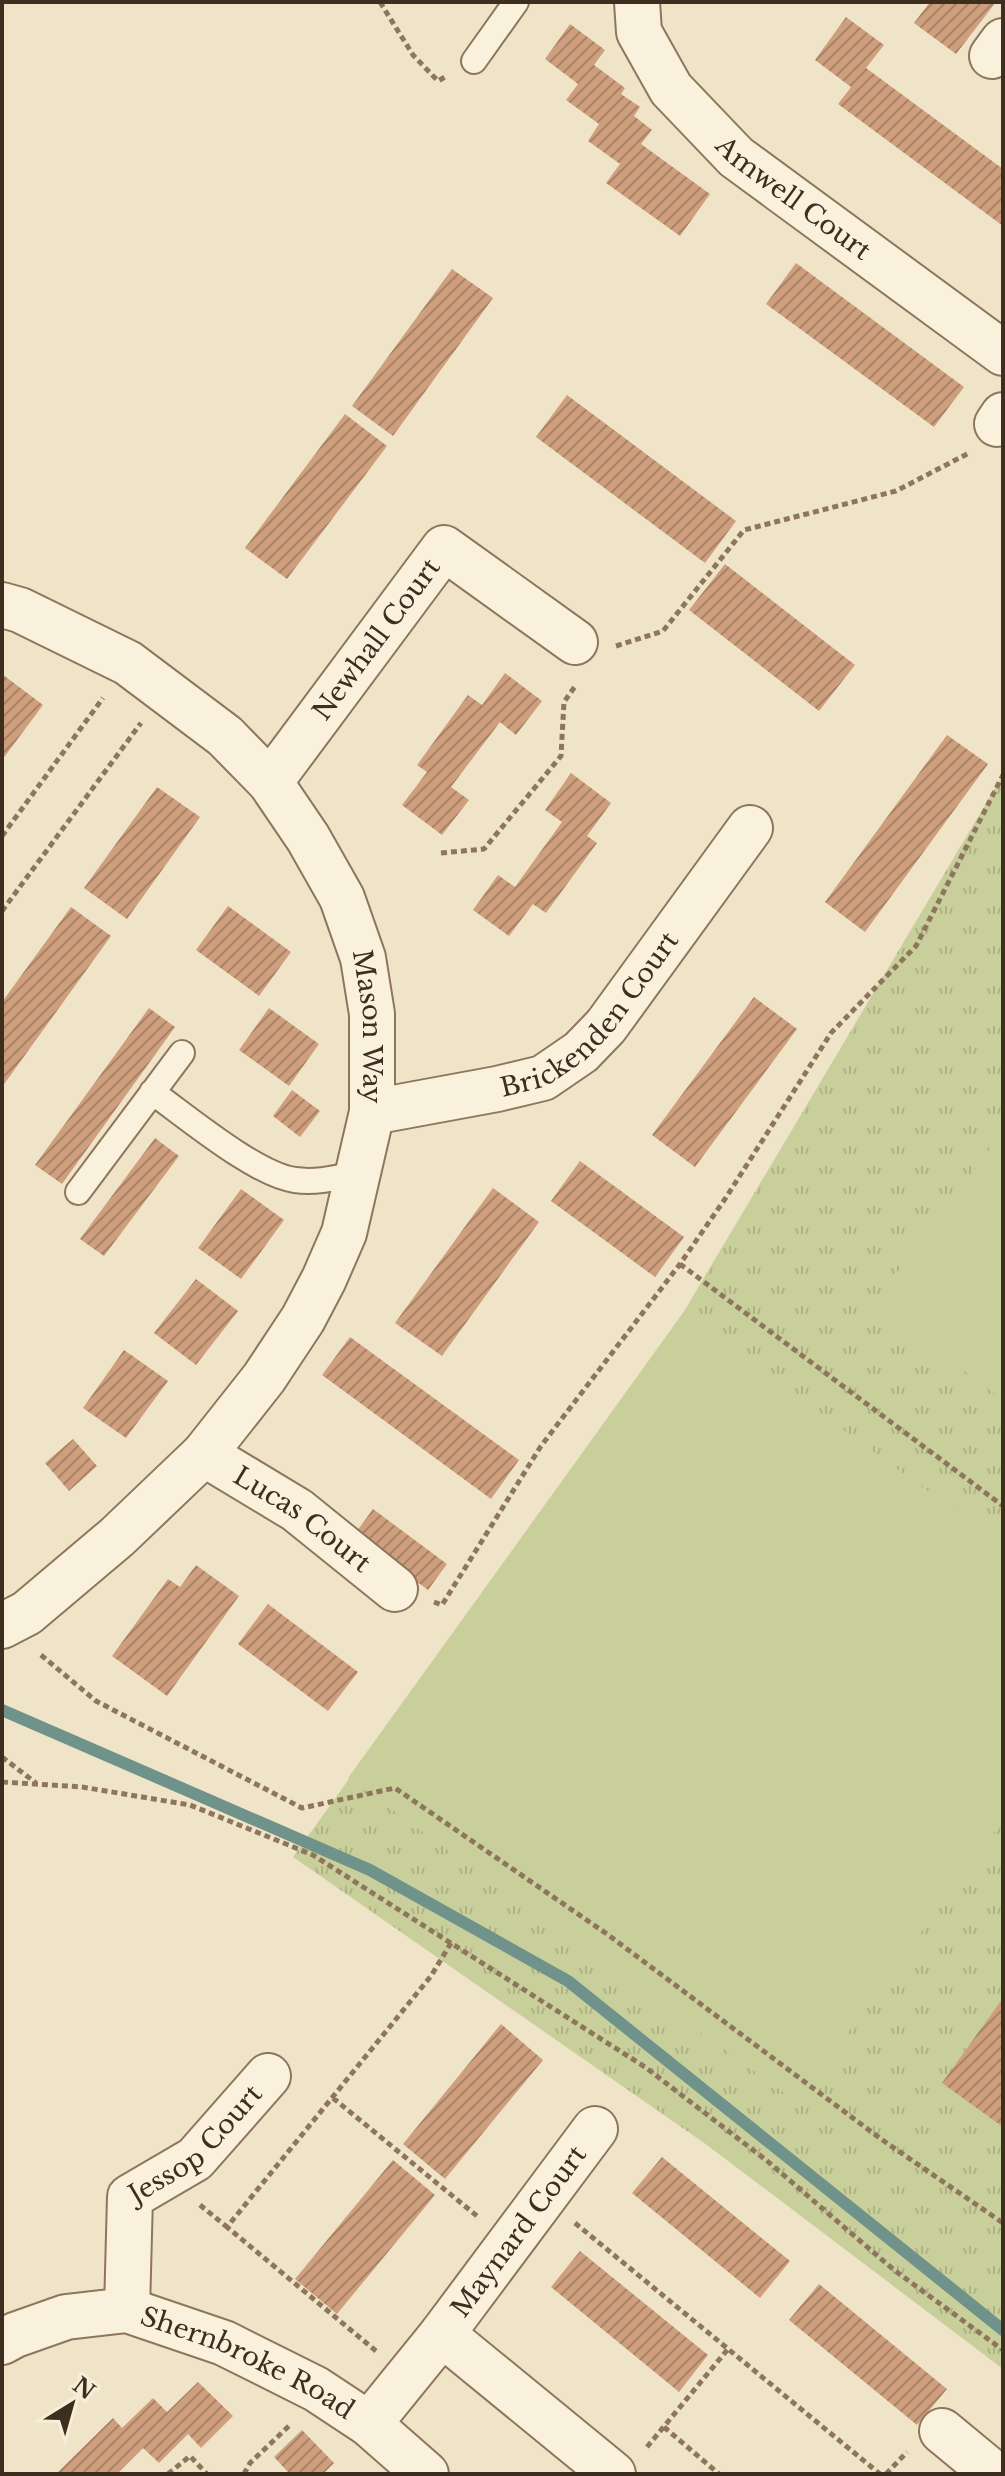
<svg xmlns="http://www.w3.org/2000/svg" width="1005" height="2476" viewBox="0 0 1005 2476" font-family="'Libre Baskerville',serif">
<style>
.park{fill:url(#park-tufts)}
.garden{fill:#c9cf9b}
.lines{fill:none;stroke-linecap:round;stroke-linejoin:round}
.stream{stroke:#6f938a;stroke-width:12}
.building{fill:url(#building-hatch)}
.service-casing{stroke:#8d765c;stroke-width:28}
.minor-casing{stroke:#8d765c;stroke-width:48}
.path{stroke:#8d765c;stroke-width:5;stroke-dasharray:6 4;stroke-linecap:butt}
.service{stroke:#faf1dc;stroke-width:24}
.minor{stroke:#faf1dc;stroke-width:44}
.labels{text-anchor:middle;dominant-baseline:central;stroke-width:6;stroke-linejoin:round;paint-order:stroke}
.street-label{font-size:26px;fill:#3d2e20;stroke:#f7eed8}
</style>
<defs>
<pattern id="park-tufts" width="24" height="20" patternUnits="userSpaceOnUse" patternTransform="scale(2)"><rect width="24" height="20" fill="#c9cf9b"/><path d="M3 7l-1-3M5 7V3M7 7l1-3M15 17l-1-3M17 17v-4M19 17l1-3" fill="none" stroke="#aeb285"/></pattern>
<pattern id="building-hatch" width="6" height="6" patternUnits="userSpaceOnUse" patternTransform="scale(2)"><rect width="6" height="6" fill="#cf9f7d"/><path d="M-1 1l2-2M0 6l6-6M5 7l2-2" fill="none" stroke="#a98266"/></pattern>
</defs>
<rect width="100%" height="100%" fill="#f0e4c8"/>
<path class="park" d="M1003 775V2369L707 2145 293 1857 683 1313Z"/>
<path class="garden" d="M1003 1132V1400L874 1303Z
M683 1313 1003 1546V1820L797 2102 348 1778Z"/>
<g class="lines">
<path class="stream" d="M2 1710 370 1870 568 1981 1003 2330"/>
</g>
<path class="building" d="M930 2H996L956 54 914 23Z
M846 17 884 45 866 68 1003 169V226L838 104 851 87 815 60Z
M570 24 605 50 594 65 625 88 621 94 640 107 634 116 652 130 641 144 710 194 680 236 606 183 620 164 588 141 599 124 566 100 578 84 545 59Z
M796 263 964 387 934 427 766 304Z
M452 269 493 298 393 436 352 406Z
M567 395 736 521 705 563 536 437Z
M345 414 387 446 287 579 245 548Z
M725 564 855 665 819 711 689 610Z
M505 673 542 701 516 735 500 722 451 787 469 800 442 835 402 805 427 772 417 765 468 695 482 705Z
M2 674 43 705 2 760Z
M947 735 988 764 865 932 825 902Z
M571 773 611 803 587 836 597 843 546 913 533 904 509 936 473 910 498 875 515 887 562 822 545 810Z
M157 787 200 817 127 919 84 888Z
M228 906 291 952 259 996 196 950Z
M71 907 111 936 2 1087V1002Z
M754 997 797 1029 695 1167 652 1135Z
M149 1008 175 1027 62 1184 35 1165Z
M269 1008 319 1044 289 1086 239 1050Z
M292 1090 320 1111 300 1137 273 1116Z
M155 1138 179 1156 104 1256 80 1239Z
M580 1161 684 1237 655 1277 551 1201Z
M493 1188 539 1222 442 1356 395 1323Z
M241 1189 284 1220 241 1279 198 1248Z
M196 1279 238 1311 196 1365 154 1333Z
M350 1337 519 1460 491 1499 322 1375Z
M124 1350 168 1381 126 1438 83 1408Z
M73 1439 97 1466 69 1491 45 1463Z
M373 1509 447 1564 428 1590 354 1535Z
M196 1565 239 1596 167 1696 112 1656 168 1579 180 1587Z
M268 1604 358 1672 328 1711 238 1644Z
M1003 1998V2127L942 2083Z
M501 2024 543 2060 445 2179 403 2144Z
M662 2157 790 2261 760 2298 632 2193Z
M393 2160 435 2195 337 2314 295 2279Z
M580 2251 708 2355 679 2392 551 2287Z
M819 2284 947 2389 917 2425 789 2320Z
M198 2382 233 2416 201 2448 188 2434 159 2463 143 2448 117 2474H56L113 2418 122 2428 153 2398 167 2412Z
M302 2430 334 2463 323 2474H286L288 2472 274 2457Z"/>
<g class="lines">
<defs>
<path id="service" d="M474 61 516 2
M152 1092C186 1116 256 1175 295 1180 316 1183 336 1178 357 1174
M78 1192 182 1053"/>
<g id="minor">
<path id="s1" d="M637 2 639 32 671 89 736 157 1003 353"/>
<path d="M992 56 1003 41"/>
<path d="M997 424 1003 415"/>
<path id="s2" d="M2 605 20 610 128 663 225 736 270 782 308 838 342 898 363 958 372 1014V1112L344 1233 324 1279 303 1319 264 1378 204 1454 117 1537 27 1613 2 1626"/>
<path id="s3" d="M270 782 444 548 575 642"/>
<path id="s4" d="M372 1112 497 1089 543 1078 581 1052 606 1026 750 828"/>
<path id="s5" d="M204 1454 297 1510 395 1589"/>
<path id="s6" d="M127 2310 130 2197 195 2159 268 2076"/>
<path d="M442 2334 613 2474"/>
<path id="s7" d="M2 2342 15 2335 66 2317 127 2310 224 2343 316 2389 369 2424 426 2474"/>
<path id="s8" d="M369 2424 442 2334 595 2129"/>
<path d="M942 2431 994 2474"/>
</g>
</defs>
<use href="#service" class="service-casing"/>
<use href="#minor" class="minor-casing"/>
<path class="path" d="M380 2 413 55 438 81 445 77
M616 646 663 631 744 530 896 491 969 453
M2 836 103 698
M441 853 484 849 561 756 564 702 576 685
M2 911 141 723
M680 1264 1003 1506
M434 1602 442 1605 541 1446 680 1264 725 1199 831 1033 916 946 1003 775
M41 1655 96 1701 302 1808 395 1788 607 1934 881 2139 1003 2223
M2 1757 36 1783
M2 1782 82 1787 190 1805 313 1855 645 2067 766 2160 894 2270 1003 2350
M333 2098 477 2216
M200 2205 227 2227
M575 2223 880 2474
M376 2351 227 2227 431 1976 451 1943
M664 2427 719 2474
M647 2447 728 2349
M168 2474 190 2456 207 2474
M244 2474 250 2463 290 2425
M886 2474 907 2452"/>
<use href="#service" class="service"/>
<use href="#minor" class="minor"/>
</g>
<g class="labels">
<g class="street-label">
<text stroke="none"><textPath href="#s1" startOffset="260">Amwell Court</textPath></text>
<text stroke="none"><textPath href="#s3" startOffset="178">Newhall Court</textPath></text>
<text stroke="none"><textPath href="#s4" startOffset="250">Brickenden Court</textPath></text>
<text stroke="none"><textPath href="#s2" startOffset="594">Mason Way</textPath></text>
<text stroke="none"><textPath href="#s5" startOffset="118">Lucas Court</textPath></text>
<text stroke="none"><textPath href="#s6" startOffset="198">Jessop Court</textPath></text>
<text stroke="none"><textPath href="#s8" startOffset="244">Maynard Court</textPath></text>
<text stroke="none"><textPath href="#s7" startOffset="262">Shernbroke Road</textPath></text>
</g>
</g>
<rect width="1005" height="2476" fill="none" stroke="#3d2e20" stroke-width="8"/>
<g transform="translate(72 2404) rotate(37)" stroke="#f7eed8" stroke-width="6" paint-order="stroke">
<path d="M0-6L14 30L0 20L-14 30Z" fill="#3d2e20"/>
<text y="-12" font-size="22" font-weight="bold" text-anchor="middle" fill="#3d2e20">N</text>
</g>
</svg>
